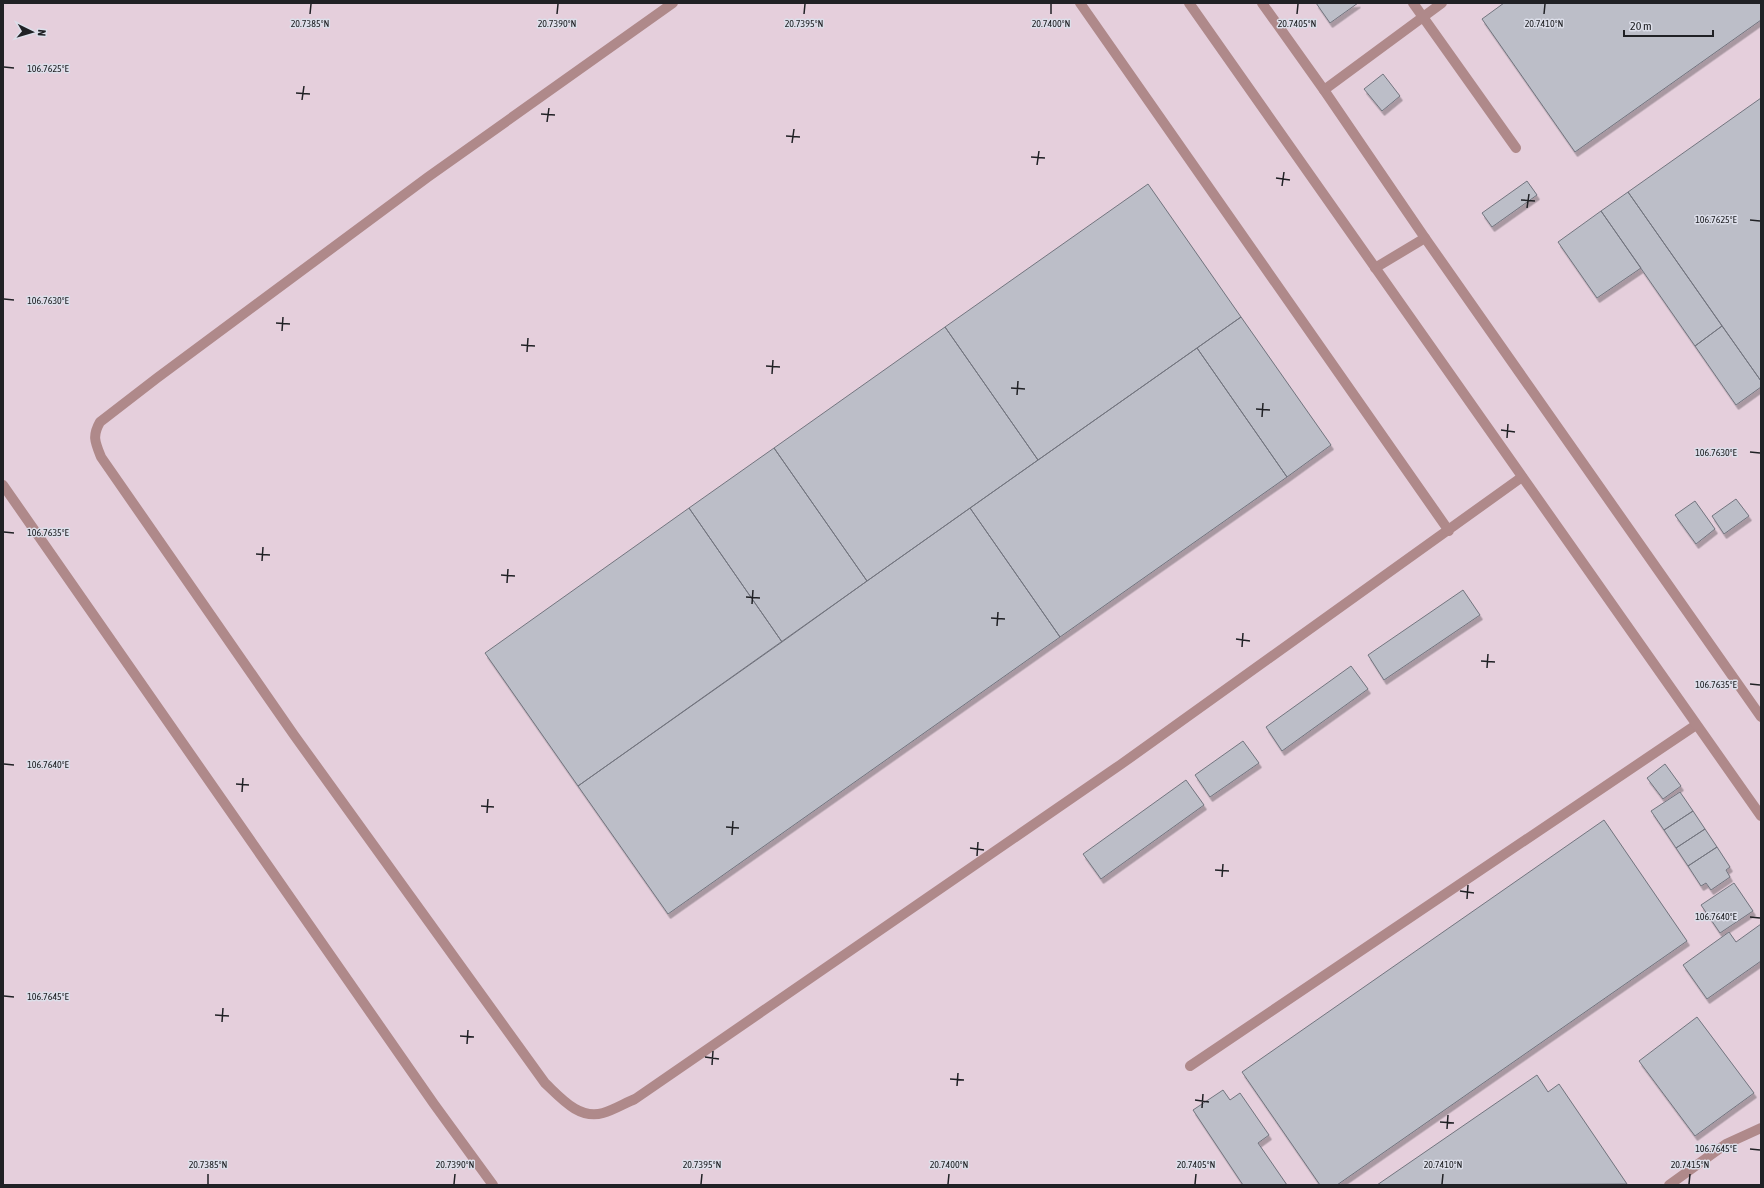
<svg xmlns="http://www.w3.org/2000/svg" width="1764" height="1188" viewBox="0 0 1764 1188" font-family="'Asap Condensed',sans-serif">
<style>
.industrial{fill:#e5cfdc}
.building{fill:#bcbec8;stroke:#73757f;filter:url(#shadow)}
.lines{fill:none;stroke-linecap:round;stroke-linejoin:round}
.service{stroke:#af898a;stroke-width:10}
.minor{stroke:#af898a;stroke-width:10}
.ticks{fill:none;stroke:#202125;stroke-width:1.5}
.ticks-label{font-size:10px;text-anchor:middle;fill:#202125;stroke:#dddfea;stroke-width:3;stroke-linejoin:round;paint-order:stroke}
</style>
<defs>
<filter id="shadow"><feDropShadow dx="2.5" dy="4.5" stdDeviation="0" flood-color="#0004"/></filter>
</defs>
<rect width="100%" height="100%" fill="#dddfea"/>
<path class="industrial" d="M3 3H1761V1185H3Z"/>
<path class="building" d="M1316 3H1358L1330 23Z
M1504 3H1761V20L1575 152 1482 19Z
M1383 74 1400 96 1382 111 1364 89Z
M1761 98V381L1628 192Z
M1527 181 1537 195 1492 227 1482 213Z
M1148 184 1241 317 1038 460 945 327Z
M1628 192 1722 326 1695 346 1601 211Z
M1601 211 1641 268 1597 298 1558 242Z
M1241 317 1331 445 1287 477 1197 348Z
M1722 326 1761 381V387L1736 405 1695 346Z
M945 327 1038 460 867 581 774 448Z
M1197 348 1287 477 1060 637 970 508Z
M774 448 867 581 782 642 689 508Z
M1736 499 1749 516 1724 534 1712 516Z
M1695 501 1715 529 1696 544 1675 515Z
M689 508 782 642 578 786 485 653Z
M970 508 1060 637 668 914 578 786Z
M1463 590 1480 615 1384 680 1368 655Z
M1351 666 1368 689 1282 751 1266 727Z
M1243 741 1259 763 1210 797 1195 775Z
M1665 764 1681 786 1663 799 1647 778Z
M1186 780 1204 805 1101 879 1083 854Z
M1680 792 1693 811 1664 830 1651 811Z
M1693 811 1705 829 1676 848 1664 830Z
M1604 820 1687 941 1337 1185H1320L1242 1072Z
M1705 829 1717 847 1688 866 1676 848Z
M1717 847 1730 867 1726 870 1730 877 1711 890 1706 883 1701 886 1688 866Z
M1734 883 1753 911 1720 933 1701 905Z
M1761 924V961L1707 999 1683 965 1729 932 1736 942Z
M1697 1017 1754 1093 1695 1136 1639 1061Z
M1537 1075 1548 1092 1559 1084 1627 1184 1377 1185Z
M1223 1090 1230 1100 1240 1093 1269 1135 1258 1143 1287 1185H1243L1193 1110Z"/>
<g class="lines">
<path class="service" d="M673 3 428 177 157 378 100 422C92 436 95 442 101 457L294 735 545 1083C561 1098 579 1120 603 1113 614 1110 625 1103 635 1099L1120 765 1522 477
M1080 3 1449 531
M1413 3 1516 148
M1324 90 1442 3
M1375 268 1425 238
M1190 1066 1696 725
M1669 1185 1726 1144 1761 1128"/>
<path class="minor" d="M1189 3 1761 816
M1262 3 1324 90 1425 238 1761 717
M3 485 434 1104 493 1185"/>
</g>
<path class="ticks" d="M310 14 311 4M557 14 558 4M804 14 805 4M1051 14V4M1297 14 1298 4M1544 14 1545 4M4 67 14 68M296 93 310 94M302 100 304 86M541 114 555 115M547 122 549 108M786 136 800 137M792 143 794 129M1031 157 1045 158M1037 165 1039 151M1276 178 1290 180M1282 186 1284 172M1521 200 1535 201M1527 208 1529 194M1750 220 1760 221M4 299 14 300M276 323 290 324M282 331 283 317M521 345 535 346M527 352 528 338M766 366 780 367M772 374 773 360M1011 388 1025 389M1017 395 1018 381M1256 409 1270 410M1262 417 1263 403M1501 430 1515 432M1507 438 1508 424M1750 452 1760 453M4 532 14 533M256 554 270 555M262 561 263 547M501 575 515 576M507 583 508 569M746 597 760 598M752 604 753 590M991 618 1005 619M997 626 998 612M1236 639 1250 641M1242 647 1243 633M1481 661 1495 662M1487 668 1488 654M1750 684 1760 685M4 764 14 765M236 784 249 785M242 792 243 778M481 806 494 807M487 813 488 799M726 827 739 828M732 835 733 821M970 848 984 850M977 856 978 842M1215 870 1229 871M1222 877 1223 864M1460 891 1474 893M1467 899 1468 885M1750 917 1760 918M4 996 14 997M215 1015 229 1016M222 1022 223 1008M460 1036 474 1037M467 1044 468 1030M705 1057 719 1059M712 1065 713 1051M950 1079 964 1080M957 1086 958 1073M1195 1100 1209 1102M1202 1108 1203 1094M1440 1122 1454 1123M1447 1129 1448 1115M1750 1149 1760 1150M208 1184V1174M454 1184 455 1174M701 1184 702 1174M948 1184 949 1174M1195 1184 1196 1174M1442 1184 1443 1174M1689 1184 1690 1174"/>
<g class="ticks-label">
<text x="310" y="27">20.7385°N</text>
<text x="557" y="27">20.7390°N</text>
<text x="804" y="27">20.7395°N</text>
<text x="1051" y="27">20.7400°N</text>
<text x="1297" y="27">20.7405°N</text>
<text x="1544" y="27">20.7410°N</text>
<text x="48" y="72">106.7625°E</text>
<text x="1716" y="223">106.7625°E</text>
<text x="48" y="304">106.7630°E</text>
<text x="1716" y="456">106.7630°E</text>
<text x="48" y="536">106.7635°E</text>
<text x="1716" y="688">106.7635°E</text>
<text x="48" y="768">106.7640°E</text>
<text x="1716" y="920">106.7640°E</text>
<text x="48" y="1000">106.7645°E</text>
<text x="1716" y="1152">106.7645°E</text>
<text x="208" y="1168">20.7385°N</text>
<text x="455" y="1168">20.7390°N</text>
<text x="702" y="1168">20.7395°N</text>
<text x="949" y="1168">20.7400°N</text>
<text x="1196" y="1168">20.7405°N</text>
<text x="1443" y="1168">20.7410°N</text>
<text x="1690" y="1168">20.7415°N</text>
</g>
<rect width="1764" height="1188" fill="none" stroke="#202125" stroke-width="8"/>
<g transform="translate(32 32) rotate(95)" stroke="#dddfea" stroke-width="3" paint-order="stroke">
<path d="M0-3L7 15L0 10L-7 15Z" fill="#202125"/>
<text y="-6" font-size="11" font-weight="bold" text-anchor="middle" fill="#202125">N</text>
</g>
<path d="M1624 30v6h89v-6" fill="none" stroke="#202125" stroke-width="2"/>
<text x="1630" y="30" font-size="12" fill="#202125" stroke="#dddfea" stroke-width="3" paint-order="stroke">20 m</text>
</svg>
